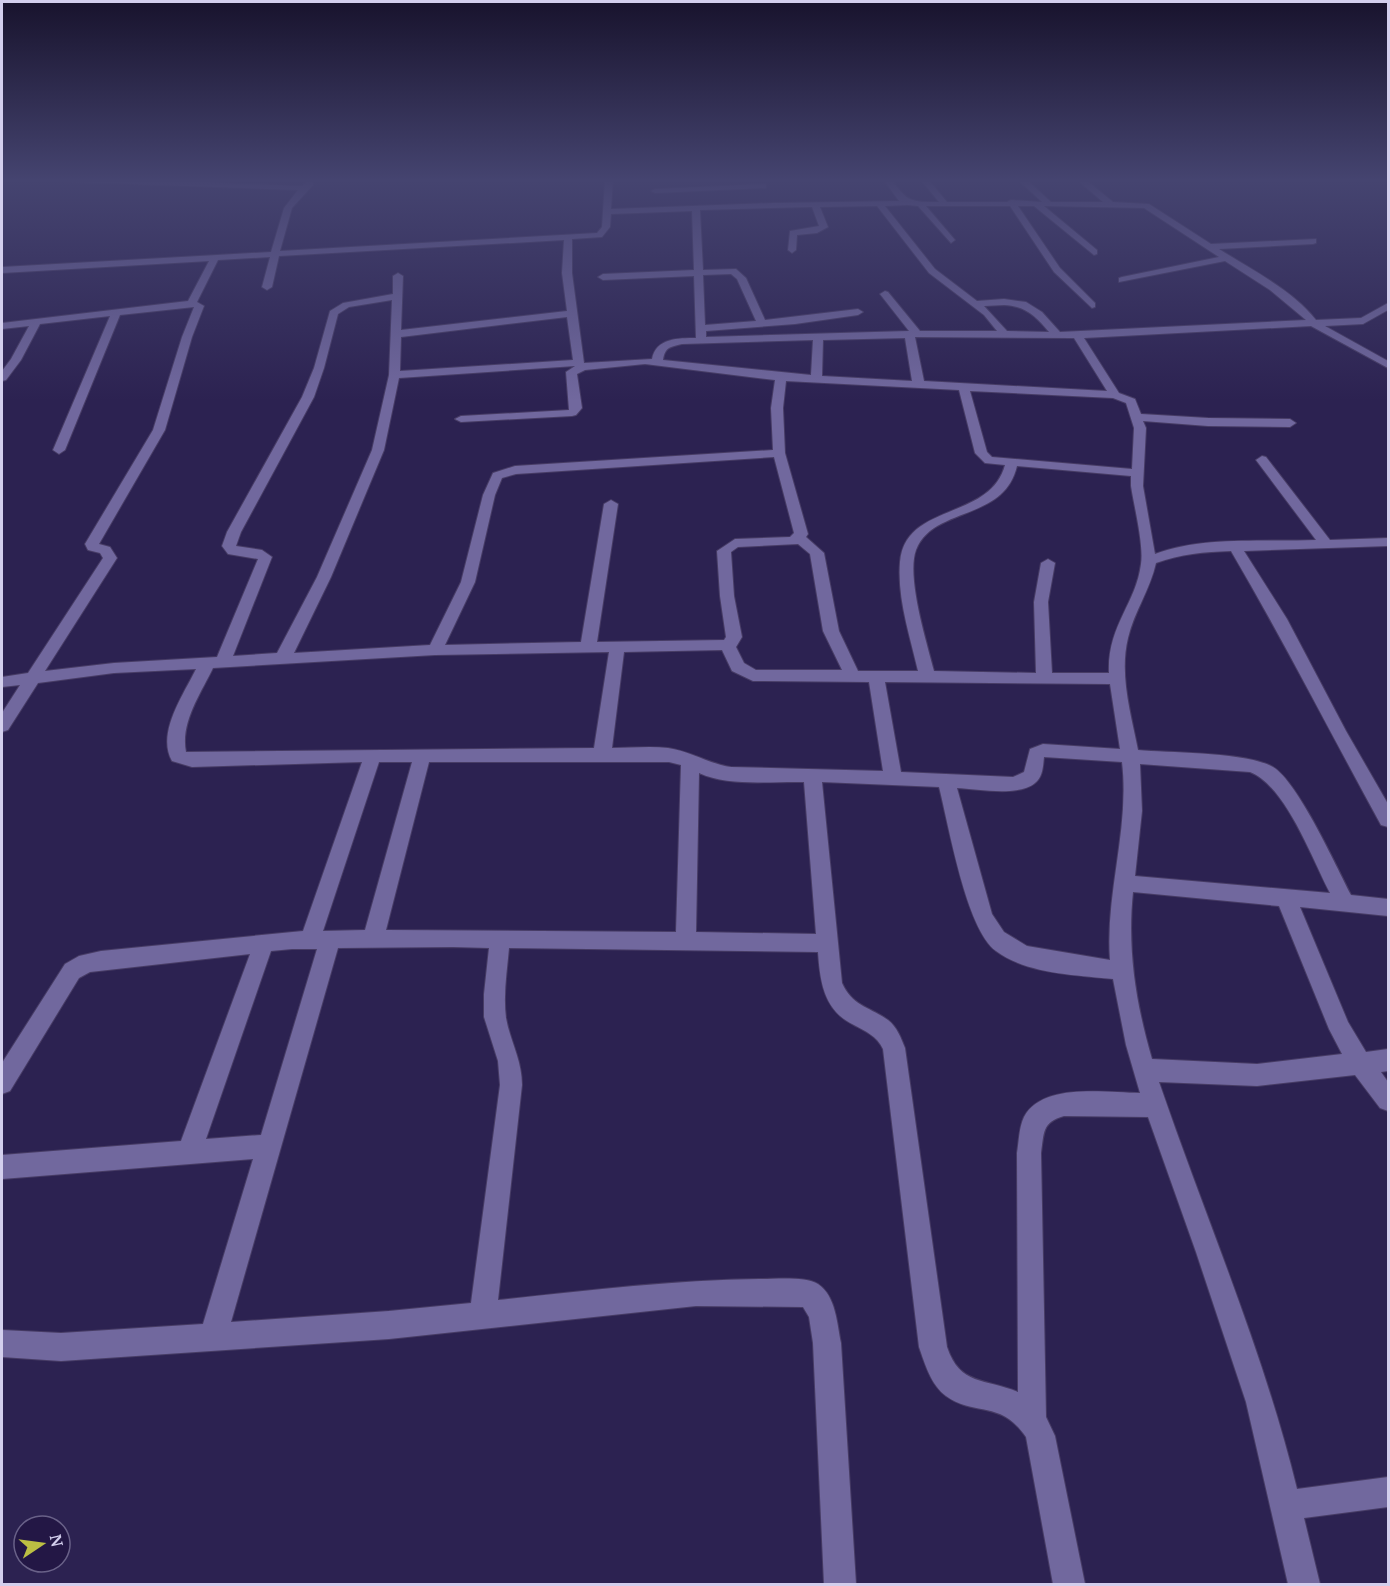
<svg xmlns="http://www.w3.org/2000/svg" width="1390" height="1586" viewBox="0 0 1390 1586" font-family="'PT Serif',serif">
<style>
.lines{fill:none;stroke-linecap:round;stroke-linejoin:round}
.street-casing{stroke:#473c65;stroke-width:2}
.street{fill:#71689e;fill-rule:evenodd}
</style>
<rect width="100%" height="100%" fill="#2c2251"/>
<g class="lines">
<defs>
<path id="street" d="M45 179H120L302 186 307 181H313V185L292 208 280 251 597 233 602 227 605 179H613L611 209 773 203 899 201 883 179H891C908 202 910 202 939 202L920 179H928L947 202H1007L1011 200 1042 202 1017 179H1026L1051 202H1103L1076 179H1085L1113 202 1149 204 1211 244 1316 239V243L1313 244 1219 249C1249 268 1294 291 1316 320L1361 318 1388 303V310L1363 324 1325 326 1388 361V368L1311 326 1084 338 1119 393 1135 399 1141 414 1208 418 1290 419 1296 423 1290 427 1208 426 1143 421 1146 428 1143 486 1155 554C1201 536 1266 542 1316 540L1256 460 1262 456 1266 457 1330 540 1388 538V546L1244 551 1287 619 1346 731 1388 804V827L1381 825C1331 734 1284 641 1231 551 1204 552 1181 554 1156 563 1150 590 1134 612 1128 638 1119 675 1131 714 1138 750 1170 753 1247 752 1273 767 1298 782 1336 866 1351 895L1388 899V916L1300 907 1348 1022 1366 1052 1388 1049V1071L1381 1072 1388 1082V1111L1380 1108 1355 1075 1257 1086 1159 1082C1205 1217 1263 1349 1297 1489L1388 1477V1507L1304 1518 1320 1584H1288L1246 1402 1196 1252 1148 1117 1064 1116C1042 1122 1044 1133 1041 1153L1046 1417 1055 1436 1085 1584H1053L1026 1437C1000 1399 975 1417 946 1396 931 1385 925 1364 919 1347L883 1049C877 1036 865 1031 854 1025 824 1011 820 982 818 952L509 948C507 971 503 995 506 1018 510 1041 522 1060 522 1085L498 1300C585 1291 672 1280 759 1279 774 1279 806 1276 818 1284 836 1296 837 1324 841 1343L856 1584H824L813 1343 809 1317 803 1307 696 1306 389 1339 61 1361 2 1357V1330L61 1333 203 1324 253 1159 2 1179V1155L181 1141 250 954 90 972 79 978 10 1091 2 1094V1063L65 964 79 956 101 951 303 931 362 762 192 767 172 761C156 733 184 694 196 669L114 673 38 683 8 730 2 732V713L20 685 2 687V677L28 673 103 558 100 553 88 550 85 544 153 430 182 337 194 307 120 315 65 450 59 454 53 450 110 316 40 324 21 360 6 380 2 381V371L11 359 29 326 2 329V323L188 301 209 261 2 273V267L271 252 284 208 298 190 49 181ZM908 205 918 206 951 243 955 240 926 206H1010L1054 272 1092 308 1095 307V303L1060 268 1018 206H1034L1094 255 1097 254V250L1044 206 1144 208 1219 257 1122 277 1119 278V282L1225 261 1270 290 1306 320 1060 332 1042 312 1026 302 1004 299 977 301 935 269 885 206ZM877 206 929 273 984 315 997 331H920L888 292 885 291 880 294 909 331 706 337V331L795 324 858 315 863 312 858 309 765 320 746 278 736 269 703 270 700 210 812 207 819 226 790 231 788 250 792 253 796 250 797 235 817 233 828 227 820 207ZM692 211 694 270 603 274 598 277 603 280 694 276 696 338C678 338 656 338 652 359L584 363 572 273V239L602 237 610 227 611 214ZM564 240 562 273 567 311 401 330 403 276 398 273 393 276V294L343 303 330 311 314 368 302 397 227 532 222 546 228 554 258 559 217 657 114 663 45 671 117 558 110 547 99 544 165 430 192 337 204 306 197 302 218 260 270 257 262 287 267 290 272 287 279 256ZM731 274 737 279 756 321 705 325 703 275ZM392 300 389 375 372 450 317 577 277 653 233 656 272 557 262 550 236 546 241 532 314 397 324 368 338 314 349 307ZM1004 305C1025 306 1036 316 1049 332L1007 331 984 306ZM567 317 573 360 400 371 401 337ZM915 337 1074 338 1107 391 924 381ZM905 338 912 381 822 376 823 340ZM813 340 811 375 663 360C665 347 670 347 682 344ZM645 364 775 380 771 408 773 450 515 466 493 473 483 495 461 582 430 645 294 653 331 577 384 450 399 378 575 366 566 372 569 410 461 416 455 419 461 422 572 416 576 415 582 408 577 374 585 370ZM786 381 959 390 975 453 985 463 1005 465C990 521 905 502 900 562 897 598 910 636 918 671H858L839 631 824 553 806 537 808 534 785 453 783 408ZM970 391 1113 398 1126 403 1134 428 1132 469 992 457 987 452ZM774 457 794 533 790 537 735 539 717 551 720 596 726 637 724 640 597 642 618 504 611 500 604 504 581 642 445 645 475 582 495 495 502 478 516 474ZM1017 466 1131 476V486C1134 506 1144 545 1141 564 1136 604 1107 626 1109 673H1052L1048 602 1055 563 1048 559 1041 563 1034 602 1036 673 934 671C927 643 906 577 916 550 933 506 1004 522 1017 466ZM798 544 810 554 823 631 842 670H756L744 663 736 647 742 637 734 596 731 552 738 547ZM722 650 732 671 753 681 869 682 883 771 731 767C709 764 690 751 668 748 650 746 630 748 612 748L624 652ZM609 652 594 748 186 752C180 723 201 693 213 668L435 655ZM885 682 1110 684 1120 749 1043 744 1030 749 1024 772 1013 777 901 772ZM1044 757 1122 762C1130 829 1105 893 1110 960L1027 946 1004 932 992 914 957 788C977 789 1019 797 1035 783 1043 777 1043 766 1044 757ZM379 762H412L365 930 323 931ZM429 762H669L681 765 676 932 386 930ZM1140 764 1250 772C1286 786 1312 859 1330 893L1135 876 1142 811ZM699 773C729 787 771 781 804 782L816 934 696 932ZM822 782 939 787C949 826 966 929 996 951 1027 974 1076 975 1113 979L1126 1045 1140 1093C1106 1093 1043 1082 1024 1117 1019 1127 1019 1141 1017 1153L1018 1392C985 1378 960 1386 947 1347L905 1048C901 1038 897 1027 888 1020 870 1007 852 1006 842 983ZM1133 892 1279 906 1329 1029 1342 1054 1257 1064 1152 1059C1136 1004 1127 950 1133 892ZM453 947 489 948 484 994V1017L498 1061 500 1085 471 1303 389 1311 231 1322 338 948ZM292 949H317L261 1135 206 1139 271 951Z
M763 184H766V188L655 193 651 191 655 189Z"/>
</defs>
<use href="#street" class="street-casing"/>
<use href="#street" class="street"/>
</g>
<linearGradient id="sky" x2="0" y2="1"><stop stop-color="#18132d"/><stop offset="0.45" stop-color="#454470"/><stop offset="1" stop-color="#454470" stop-opacity="0"/></linearGradient>
<rect width="1390" height="401" fill="url(#sky)"/>
<rect width="1390" height="1586" fill="none" stroke="#d3cfed" stroke-width="6"/>
<g transform="translate(42 1544) rotate(77)"><circle r="28" fill="#231745" stroke="#696188" stroke-width="1.5"/>
<path d="M0-4.5L10 22L0 15L-10 22Z" fill="#bcbf43"/>
<text y="-9" font-size="16" font-weight="bold" text-anchor="middle" fill="#d3cfed">N</text>
</g>
</svg>
